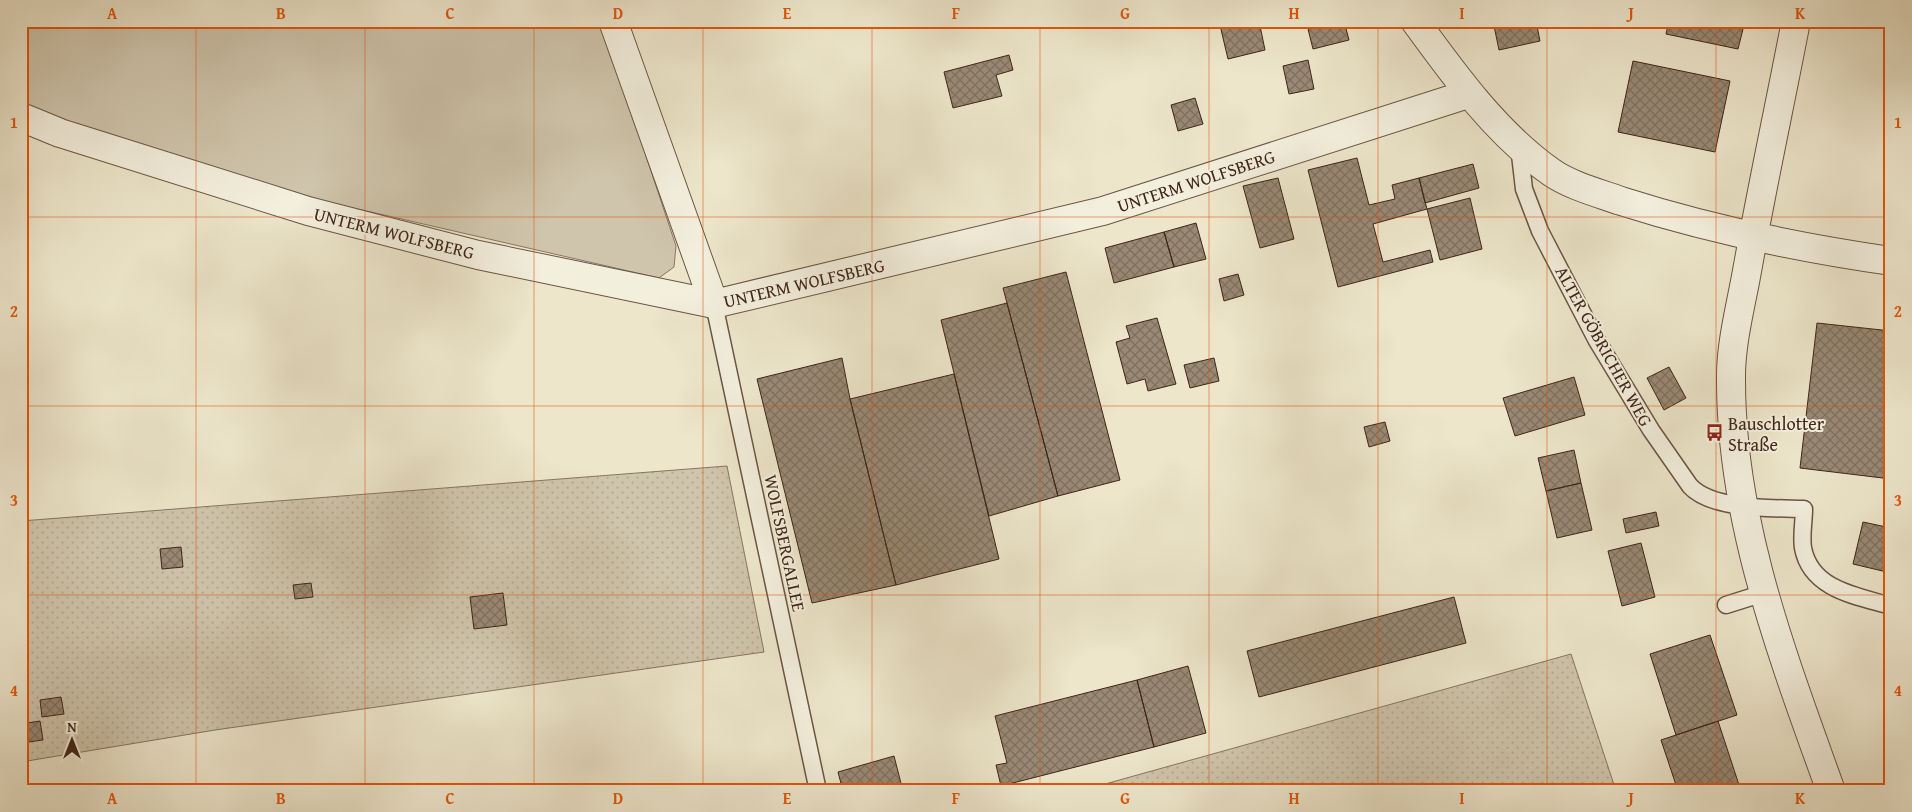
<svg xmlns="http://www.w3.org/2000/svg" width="1912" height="812" viewBox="0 0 1912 812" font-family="'Gentium Book Plus',serif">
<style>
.grass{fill:#cfc5ac;stroke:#877562}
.garden{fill:url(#garden-dots);stroke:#877562}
.building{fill:url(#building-cross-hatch);stroke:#3f2517}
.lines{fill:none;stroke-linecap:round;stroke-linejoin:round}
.lane-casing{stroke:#6a5544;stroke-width:19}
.street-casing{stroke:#6a5544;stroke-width:30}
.lane{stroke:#f3efdd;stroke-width:16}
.street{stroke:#f3efdd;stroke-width:28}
.grid{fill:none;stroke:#e0560d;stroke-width:1;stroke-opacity:0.55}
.labels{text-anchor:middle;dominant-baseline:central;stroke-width:4;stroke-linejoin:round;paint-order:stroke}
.street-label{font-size:18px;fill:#3f2517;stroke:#f3efdd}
.poi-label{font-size:18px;fill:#3f2517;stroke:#f3efdd;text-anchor:start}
.neatline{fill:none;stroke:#e0560d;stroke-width:2}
.grid-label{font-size:16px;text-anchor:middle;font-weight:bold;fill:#e0560d}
</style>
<defs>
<pattern id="garden-dots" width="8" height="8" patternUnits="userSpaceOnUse" patternTransform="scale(1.25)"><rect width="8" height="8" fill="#cfc5ac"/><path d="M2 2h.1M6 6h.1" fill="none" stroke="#b3a993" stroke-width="1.8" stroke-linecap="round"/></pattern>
<pattern id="building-cross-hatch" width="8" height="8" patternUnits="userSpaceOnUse" patternTransform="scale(1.25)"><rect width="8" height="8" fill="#998975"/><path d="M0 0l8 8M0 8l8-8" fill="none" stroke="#7e705f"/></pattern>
</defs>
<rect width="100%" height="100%" fill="#ede6cb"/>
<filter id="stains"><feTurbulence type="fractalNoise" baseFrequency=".004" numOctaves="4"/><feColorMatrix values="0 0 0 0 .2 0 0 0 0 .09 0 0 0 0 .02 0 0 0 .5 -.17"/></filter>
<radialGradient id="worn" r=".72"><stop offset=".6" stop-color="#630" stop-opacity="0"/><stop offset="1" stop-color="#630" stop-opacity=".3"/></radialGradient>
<path class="grass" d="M21 21H601L676 246 674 267 659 278 323 201 54 118 21 102Z"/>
<path class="garden" d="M727 466 764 652 215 730 21 762V521Z
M1571 654 1616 791H1080Z"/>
<path class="building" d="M1219 21H1259L1265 50 1228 59Z
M1306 21H1344L1349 40 1313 49Z
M1493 21H1536L1540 41 1499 50Z
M1669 21H1745L1738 49 1666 34Z
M1009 55 1013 70 996 75 1002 96 953 108 944 72Z
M1308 60 1314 89 1289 94 1283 66Z
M1633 61 1730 81 1715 152 1618 132Z
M1195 98 1203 124 1178 131 1171 105Z
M1357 158 1369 205 1395 199 1392 185 1419 178 1427 209 1373 224 1383 262 1430 250 1433 262 1338 287 1308 170Z
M1473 164 1479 188 1425 203 1419 178Z
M1278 178 1294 239 1260 248 1243 186Z
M1470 198 1482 249 1440 260 1427 209Z
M1196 223 1206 259 1174 267 1164 232Z
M1164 232 1174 267 1114 283 1105 248Z
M1066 272 1120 480 1058 496 1003 288Z
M1238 274 1244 295 1224 301 1219 279Z
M1007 303 1058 496 989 516 941 320Z
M1157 318 1176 384 1148 391 1145 379 1127 384 1116 342 1130 338 1126 326Z
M1817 323 1891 331V479L1800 468Z
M842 358 850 399 896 585 812 603 757 379Z
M1214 358 1219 381 1190 388 1184 365Z
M1669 367 1686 398 1664 410 1647 378Z
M954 374 999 559 896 585 850 399Z
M1574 377 1585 415 1515 436 1503 398Z
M1385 422 1390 441 1369 447 1364 427Z
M1574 450 1581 483 1546 491 1538 458Z
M1581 483 1592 530 1557 538 1546 491Z
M1656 512 1659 526 1626 533 1623 519Z
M1863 522 1891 528V573L1853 564Z
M1641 543 1655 597 1622 606 1608 551Z
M181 547 183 567 162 569 160 549Z
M311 583 313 597 295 599 293 585Z
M503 593 507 625 474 629 470 597Z
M1454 597 1466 643 1259 697 1247 651Z
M1710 635 1737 715 1676 735 1650 654Z
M1188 666 1206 733 1154 747 1137 680Z
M1137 680 1154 747 1001 786 996 765 1007 763 995 716Z
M61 697 64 714 42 717 40 700Z
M40 721 43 740 21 743V724Z
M1718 721 1741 791H1678L1661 740Z
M894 756 903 791H843L838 772Z"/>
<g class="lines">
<defs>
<path id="lane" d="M1519 146 1524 189 1540 231 1596 339 1651 430 1690 486C1712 510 1773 508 1804 509 1804 521 1801 536 1803 548 1811 590 1857 596 1891 606
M714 304 818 791
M1726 605 1764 593"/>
<path id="street" d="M613 21 714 304
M1415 21C1455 76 1496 133 1551 172 1571 186 1599 193 1621 201 1709 229 1800 248 1891 261
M1796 21C1780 104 1762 187 1747 271 1741 305 1731 342 1731 376 1730 521 1783 657 1831 791
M21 117 60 133 308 211 478 255 714 304 1103 211 1468 94"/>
</defs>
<use href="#lane" class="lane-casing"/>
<use href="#street" class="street-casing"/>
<use href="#lane" class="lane"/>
<use href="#street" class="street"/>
</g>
<path class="grid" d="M196 21V791M365 21V791M534 21V791M703 21V791M872 21V791M1040 21V791M1209 21V791M1378 21V791M1547 21V791M1716 21V791M21 217H1891M21 406H1891M21 595H1891"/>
<defs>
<symbol id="bus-bare" viewBox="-9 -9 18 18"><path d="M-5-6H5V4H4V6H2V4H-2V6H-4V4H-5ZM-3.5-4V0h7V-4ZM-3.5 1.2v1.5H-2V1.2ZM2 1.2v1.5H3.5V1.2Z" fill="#8f2418" stroke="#f3efdd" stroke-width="2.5" paint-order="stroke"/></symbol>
</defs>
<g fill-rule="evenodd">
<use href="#bus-bare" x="1702" y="420" width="25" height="25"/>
</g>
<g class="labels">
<g class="street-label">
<text transform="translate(1196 181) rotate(-18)">UNTERM WOLFSBERG</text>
<text transform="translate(394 233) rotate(14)">UNTERM WOLFSBERG</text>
<text transform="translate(804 283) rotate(-13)">UNTERM WOLFSBERG</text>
<text transform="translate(1604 346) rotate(61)">ALTER GÖBRICHER WEG</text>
<text transform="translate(785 543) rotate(78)">WOLFSBERGALLEE</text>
</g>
<g class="poi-label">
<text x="1728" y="423">Bauschlotter<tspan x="1728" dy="21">Straße</tspan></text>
</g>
</g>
<rect width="1912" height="812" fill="none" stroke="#ede6cb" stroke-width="55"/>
<g transform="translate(72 740)" stroke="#f3efdd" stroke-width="4" paint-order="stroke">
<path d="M0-4L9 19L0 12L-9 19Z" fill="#3f2517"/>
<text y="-8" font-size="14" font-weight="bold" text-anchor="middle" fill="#3f2517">N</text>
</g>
<rect x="28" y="28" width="1856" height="756" class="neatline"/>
<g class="grid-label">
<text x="112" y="19">A</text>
<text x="281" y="19">B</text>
<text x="450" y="19">C</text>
<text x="618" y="19">D</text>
<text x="787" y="19">E</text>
<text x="956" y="19">F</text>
<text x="1125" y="19">G</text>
<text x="1294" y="19">H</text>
<text x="1462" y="19">I</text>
<text x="1631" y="19">J</text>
<text x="1800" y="19">K</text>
<text x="14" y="128">1</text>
<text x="1898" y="128">1</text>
<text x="14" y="317">2</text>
<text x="1898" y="317">2</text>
<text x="14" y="506">3</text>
<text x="1898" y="506">3</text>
<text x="14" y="696">4</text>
<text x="1898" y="696">4</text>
<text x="112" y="804">A</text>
<text x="281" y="804">B</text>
<text x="450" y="804">C</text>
<text x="618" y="804">D</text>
<text x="787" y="804">E</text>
<text x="956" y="804">F</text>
<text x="1125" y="804">G</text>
<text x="1294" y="804">H</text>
<text x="1462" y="804">I</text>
<text x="1631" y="804">J</text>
<text x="1800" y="804">K</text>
</g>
<rect width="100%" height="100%" filter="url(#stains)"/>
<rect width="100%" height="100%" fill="url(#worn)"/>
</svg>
